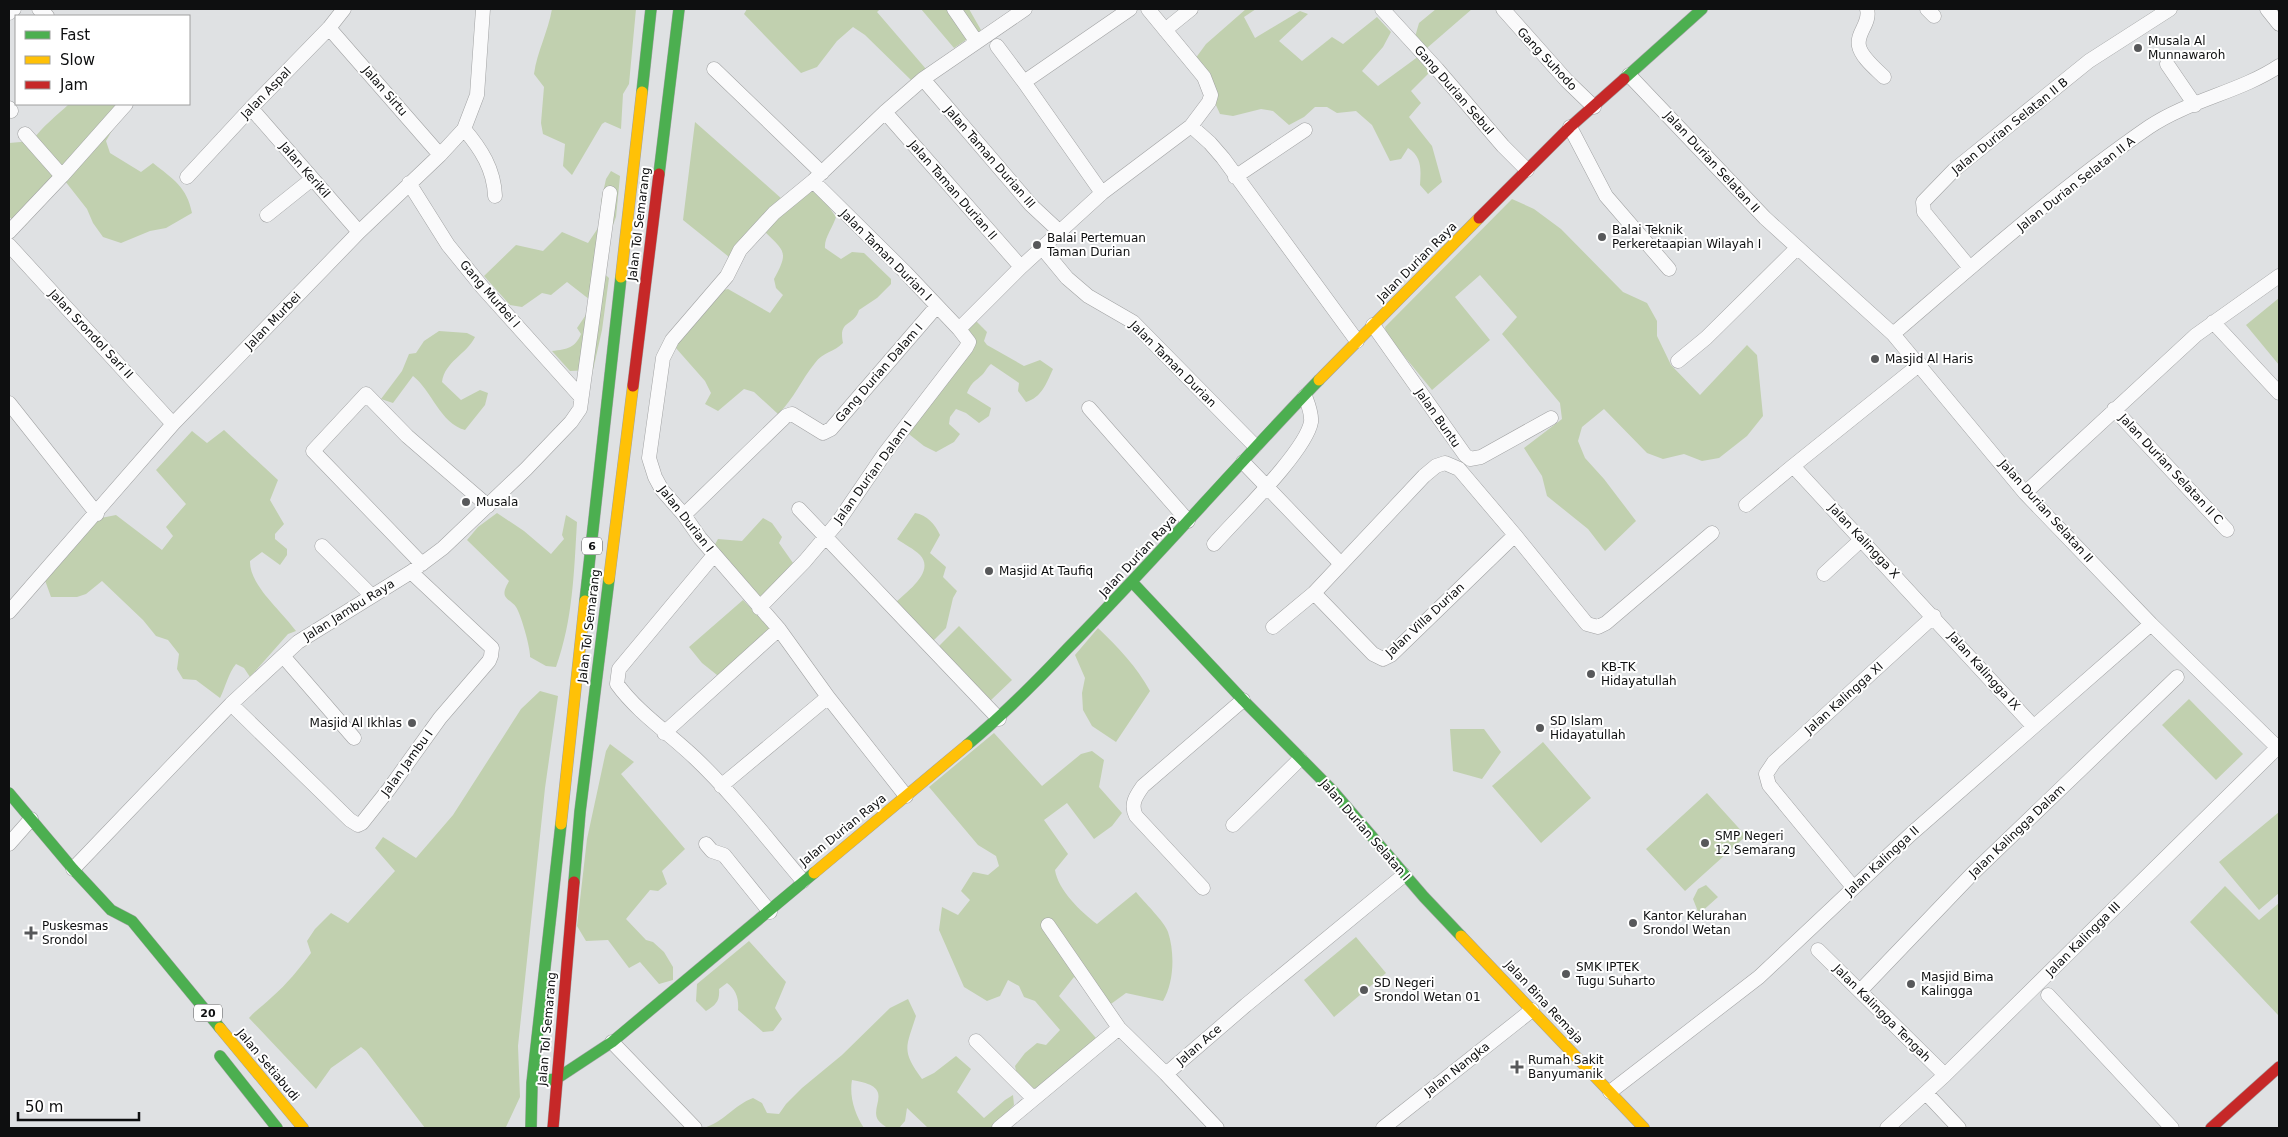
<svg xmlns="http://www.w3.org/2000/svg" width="2288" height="1137" viewBox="0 0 2288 1137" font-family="'DejaVu Sans',sans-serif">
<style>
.green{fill:#c1d0af}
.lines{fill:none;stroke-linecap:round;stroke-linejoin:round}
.street-casing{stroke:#a1a2a3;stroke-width:15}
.fast-casing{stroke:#a1a2a3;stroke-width:12}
.slow-casing{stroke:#a1a2a3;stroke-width:12}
.jam-casing{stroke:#a1a2a3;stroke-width:12}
.street{stroke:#fafafb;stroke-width:14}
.fast{stroke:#4caf50;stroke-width:11}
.slow{stroke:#ffc107;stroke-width:11}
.jam{stroke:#c62828;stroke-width:11}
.poi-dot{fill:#57585a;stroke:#fff;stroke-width:2}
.labels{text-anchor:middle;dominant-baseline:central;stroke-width:4;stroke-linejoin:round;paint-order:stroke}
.shield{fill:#fff;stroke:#565758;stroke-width:1}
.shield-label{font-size:11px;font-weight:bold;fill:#0e0f10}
.poi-label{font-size:12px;fill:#0e0f10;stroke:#fff;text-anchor:start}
.street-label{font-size:12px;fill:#0e0f10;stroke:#fff}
</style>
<rect width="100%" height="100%" fill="#dfe1e3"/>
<path class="green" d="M552 9H636L629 84 623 94 621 129 605 122 602 124 572 175 563 166 565 144 543 134 541 123 544 87 534 74C537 52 548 32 552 9Z
M747 9H880L877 12 926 69 911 80 865 35 853 27 837 41 817 67 801 73 744 14Z
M921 9H969L981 30 954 48Z
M1246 9H1256L1244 17 1255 38 1300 11 1308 14 1279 41 1302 61 1332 37 1343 44 1377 17 1391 32 1383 47 1362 71 1378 86 1419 56 1431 71 1411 91 1421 103 1409 117 1432 146 1442 182 1428 194 1420 185C1421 169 1422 157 1408 148L1401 159 1390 161 1372 125 1356 111 1337 113 1327 107H1315L1304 117 1289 125 1273 111 1261 109 1233 116 1220 114 1195 59 1206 44Z
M1436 9H1472L1427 48 1415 37 1419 23Z
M69 104H127L106 141 110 153 141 172 153 163C173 179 187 187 192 213L166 228 150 231 121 243 103 237 93 223 87 209 65 181 25 226 9 217V143L32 141C43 126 56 116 69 104Z
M695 122 782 199 729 257 683 220Z
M611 171 620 176 616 217 597 267 609 278 602 330 593 370 570 371 552 351C568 349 575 348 581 334L577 328 594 303 567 282 551 295 542 293 522 307 510 305 484 276 516 245 543 251 562 232 588 243 606 216V209L601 202 606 179Z
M811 189 827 204 836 217C833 227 824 238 825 248L841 259 852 252 864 253 891 279V284L877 298 859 310C854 327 838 319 843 343 834 352 823 352 815 363 801 380 794 399 778 414L754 392 744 389 718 411 705 404 711 393 705 381 675 347 720 291 728 289 770 313 783 295 776 288 774 279C789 251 785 252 764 231Z
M1512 199 1534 209 1561 229 1623 292 1647 303 1657 321V336L1671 365 1700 395 1747 345 1757 355 1763 416 1747 436 1719 458 1702 461 1684 454 1663 459 1647 453 1604 409 1582 427 1578 441 1585 458 1604 479 1636 521 1605 551 1588 529 1547 496 1542 476 1524 448 1562 419 1560 403 1502 334 1517 317 1480 275 1455 297 1490 340 1432 390 1386 334 1385 327Z
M2279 298V365L2246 325Z
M976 321 987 332 984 341 987 345 1024 366 1040 360 1053 369C1046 384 1042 397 1026 402L1018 391 1019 383 991 364C987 367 986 371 983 374 974 383 973 380 967 393L991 408 989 416 979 423 966 413 956 409 950 417 949 424 960 434 954 442 936 452 924 446 905 431 975 341 964 327Z
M439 331 467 333 475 337C466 355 445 361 442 382L461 400 480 390 488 393 485 405 465 430C440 423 432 391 413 376L393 403 381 399 402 371 409 354 416 353 424 341Z
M224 430 278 480 270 500 284 524 275 534V539L287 549V555L280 565 262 552 250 561C249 585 282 611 296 631L288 634 250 677 244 668 236 664C228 674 226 686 220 698L196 680 183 679 177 669 179 654 168 640 156 636 143 620 102 581 86 594 77 597H51L42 572 91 520 116 515 162 550 173 536 166 527 186 504 156 470 192 431 207 443Z
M497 513 524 531 551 554 564 539 562 535 566 515 577 522C574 571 573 620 556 667L546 666 530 657C531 650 521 614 516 607 514 603 507 600 505 596 503 591 507 585 509 581L467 540 478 527Z
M915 513C927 515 935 524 940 535L930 553 946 567 943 577 957 591 953 598 946 628 932 642 894 604C905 593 936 572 920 555 914 549 904 544 897 539Z
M763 518 772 523 782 537 779 543 793 563 769 590 756 599 714 546 718 539 742 541Z
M743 600 766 623 771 631 722 679 702 663 689 647Z
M959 626 1012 680 990 701 938 647Z
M1098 628C1118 647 1137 667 1150 691L1116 742 1092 726 1083 710 1082 693 1085 678 1075 655Z
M540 691 558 696 545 788 518 1046 520 1097 506 1127 425 1128 366 1051 361 1047 331 1068 316 1089 249 1018C256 1010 264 1005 272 997 287 984 299 969 311 953L307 941 315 929 331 913 348 923 395 871 375 848 383 837 416 858 453 815 521 709Z
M2189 699 2243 754 2216 780 2162 725Z
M1450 729H1484L1501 752 1482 779 1453 771Z
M994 733 1042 786 1081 754 1092 751 1104 760 1099 787 1122 813 1112 826 1094 839 1067 803 1044 820 1068 854 1055 870C1058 890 1081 912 1097 924L1136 892C1144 902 1164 921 1168 932 1175 953 1174 983 1163 1001L1126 993 1104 1009 1074 977 1059 996 1096 1038 1038 1088H1028L1017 1076 1015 1066 1025 1053 1037 1043 1046 1045 1060 1030 1035 1001 1024 997 1019 986 1008 980 1000 996 987 1001 964 987 939 930 942 907 958 915 970 900 961 891 973 872 988 875 999 866 996 856 978 845 929 787Z
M1543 742 1591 798 1541 843 1492 786Z
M610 744 634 762 621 774 685 849 662 871 667 884 658 891 650 890 626 919 646 940 653 942 664 952 673 967V980L659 984 640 962 629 968 608 940 586 941 577 926 587 839 606 751Z
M1707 793 1746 836 1685 891 1646 849Z
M2279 812V893L2259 910 2219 862Z
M1706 885 1718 897 1699 914 1693 899 1698 889Z
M2225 886 2259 920 2279 903 2278 1015 2190 922Z
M1356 937 1386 973 1334 1017 1304 980Z
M749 941 786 982 775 1008 782 1019 773 1031 763 1032 738 1010C739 998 736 990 727 983L719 989C720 1001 716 1005 706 1011L696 1001 697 984Z
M908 999 916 1016C906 1048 901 1050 922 1079L934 1073 956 1056 971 1069 957 1092 984 1118 1005 1100 1013 1095 1014 1105 993 1128H928L907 1108 905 1121 899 1128H887C885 1126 880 1123 878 1120 869 1105 897 1087 852 1080 849 1096 855 1115 864 1128H703C723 1123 734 1105 753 1098L762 1103 767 1113 779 1114 786 1104 802 1088 842 1055 890 1008Z"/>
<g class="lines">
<defs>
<path id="street" d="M39 9 47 16
M954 9 976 41
M1382 9 1437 69 1503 146 1527 170
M1503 9 1567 81 1594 107
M1867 9C1871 23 1856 33 1859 46 1861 57 1876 69 1884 77
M1927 9 1934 16
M2267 9 2279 24
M9 13 14 9
M329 28 440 155
M1165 30 1191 9
M997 46 1024 82
M2167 64 2195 105
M714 69 822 173
M1629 75 1765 218 1893 334 2025 493 2151 624 2279 749
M923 79 1031 205 1060 232
M9 108 11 111
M251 108 359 232
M885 112 1021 267
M1191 126 1210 143 1223 158 1357 341
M1570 127 1606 196 1669 269
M464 129C481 149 494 169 495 196
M25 134 62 176 126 104
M187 177 251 108 329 28 344 9
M1235 177 1305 130
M409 183 448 245 483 288 581 397
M1102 193 1024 82 1130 9
M267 215 312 179
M9 232 62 176
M9 245 173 424
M1043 249 1067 278 1088 296 1133 322 1255 446
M1970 268 1924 212 1923 202 1954 170 2089 61 2170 9
M2213 322 2279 393
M1373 325 1465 455 1470 459 1481 457 1551 418
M959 329 1021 267 1102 193 1191 126 1209 102 1211 95 1204 77 1148 9
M1893 334C1976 263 2059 189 2149 127 2189 100 2240 92 2279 66
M1678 361 1706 338 1797 248
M9 403 97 514
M1089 408 1188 521
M2114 409 2227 530
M1243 462 1341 564
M1793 466 1920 364
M2025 493 2196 335 2279 276
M1746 505 1793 466 2033 726
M799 509 999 719
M684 515 786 416 792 414 823 433 831 429 937 306
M1515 535 1459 469 1445 463 1436 466 1424 476 1314 593 1373 654 1383 659 1391 655 1515 535 1587 624 1598 627 1606 623 1712 533
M1214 544C1236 519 1306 451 1311 422 1312 413 1308 404 1305 396
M322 546 372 596
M714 555 619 669 617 684C638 713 669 733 695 758 734 795 768 840 803 881
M422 564 313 451 366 394 407 436 488 506
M1824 574 1862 539
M759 608 805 561 838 522 885 453 966 348 969 342 959 329 905 272 813 181
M9 612 173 424 359 232 440 155 464 129 477 95 483 9
M1273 627 1314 593
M283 656 354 738
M231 704 350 820 358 825 362 823 389 789 440 718 489 661 491 656 492 648 411 572
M664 733 779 629
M721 786 828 697
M906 796 828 697 779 629 700 538 684 515 662 490 655 477 649 458 663 358 672 340 727 276 740 250 774 213 813 181 885 112 923 79 1025 9
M1233 825 1300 759
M9 844 31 819
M706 844 712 851 724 855 770 912
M73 869 231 704 298 642 411 572 443 548 526 469 571 422 580 409 581 402 610 193
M1853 887 1769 785 1766 774 1774 762 1934 616
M1203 888 1136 816C1130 804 1136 796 1143 786L1243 700
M1048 925 1119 1028
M1818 950 1945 1075
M1861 990 1973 873 2177 677
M2048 995 2172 1128
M976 1041 1033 1098
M612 1042 695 1128
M1166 1074 1217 1128
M1610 1092 1759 977 1911 834 2151 624
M1926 1093 1959 1128
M999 1128 1119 1028 1166 1074 1246 1005 1404 875
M1383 1128 1532 1010
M1887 1128 1945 1075 2278 747"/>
<path id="fast" d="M1624 79 1702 9
M642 92 651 9
M659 174 679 9
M1133 583 1243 700 1332 790 1424 897 1461 936
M585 601 621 277
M967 745C1003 715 1036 682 1068 648 1154 561 1234 468 1319 380
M9 793 73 869 111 910 132 921 220 1028
M574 882 580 812 609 579
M220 1056 277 1128
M547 1080 556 1079 612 1042 814 873
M531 1128 532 1083 561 824"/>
<path id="slow" d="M621 277 642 92
M1319 380 1479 218
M609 579 633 386
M561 824 585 601
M814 873 967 745
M1461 936 1644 1128
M220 1028 303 1128"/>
<path id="jam" d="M1479 218 1570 127 1624 79
M633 386 659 174
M553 1128 574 882
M2211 1128 2279 1067"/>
</defs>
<use href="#street" class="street-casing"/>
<use href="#fast" class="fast-casing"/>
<use href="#slow" class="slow-casing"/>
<use href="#jam" class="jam-casing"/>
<use href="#street" class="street"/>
<use href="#fast" class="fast"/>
<use href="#slow" class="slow"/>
<use href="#jam" class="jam"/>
</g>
<g class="poi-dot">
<circle cx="2138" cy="48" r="5"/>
<circle cx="1602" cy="237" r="5"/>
<circle cx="1037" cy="245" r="5"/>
<circle cx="1875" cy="359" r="5"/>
<circle cx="466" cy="502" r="5"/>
<circle cx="989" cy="571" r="5"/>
<circle cx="1591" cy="674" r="5"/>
<circle cx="412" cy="723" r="5"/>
<circle cx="1540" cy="728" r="5"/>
<circle cx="1705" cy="843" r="5"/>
<circle cx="1633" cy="923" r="5"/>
<path d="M28.5 925.5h5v5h5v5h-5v5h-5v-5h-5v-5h5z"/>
<circle cx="1566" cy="974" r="5"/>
<circle cx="1911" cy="984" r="5"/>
<circle cx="1364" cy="990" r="5"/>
<path d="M1514.5 1059.5h5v5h5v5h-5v5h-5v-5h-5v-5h5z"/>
</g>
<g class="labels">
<g class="shield">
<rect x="582" y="537.5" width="20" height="17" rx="4"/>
<rect x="194" y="1004.5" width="28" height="17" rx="4"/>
</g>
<g class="shield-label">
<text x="592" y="546">6</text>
<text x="208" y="1013">20</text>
</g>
<g class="poi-label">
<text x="2148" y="41">Musala Al<tspan x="2148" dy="14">Munnawaroh</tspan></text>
<text x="1612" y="230">Balai Teknik<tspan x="1612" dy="14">Perkeretaapian Wilayah I</tspan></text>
<text x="1047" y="238">Balai Pertemuan<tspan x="1047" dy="14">Taman Durian</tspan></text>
<text x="1885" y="359">Masjid Al Haris</text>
<text x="476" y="502">Musala</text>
<text x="999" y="571">Masjid At Taufiq</text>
<text x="1601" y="667">KB-TK<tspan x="1601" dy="14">Hidayatullah</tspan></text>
<text x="1550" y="721">SD Islam<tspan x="1550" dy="14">Hidayatullah</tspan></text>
<text x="402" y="723" text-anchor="end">Masjid Al Ikhlas</text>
<text x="1715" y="836">SMP Negeri<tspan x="1715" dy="14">12 Semarang</tspan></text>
<text x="1643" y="916">Kantor Kelurahan<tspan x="1643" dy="14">Srondol Wetan</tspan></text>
<text x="42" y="926">Puskesmas<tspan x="42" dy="14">Srondol</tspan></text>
<text x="1576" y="967">SMK IPTEK<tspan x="1576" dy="14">Tugu Suharto</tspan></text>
<text x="1921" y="977">Masjid Bima<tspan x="1921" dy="14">Kalingga</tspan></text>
<text x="1374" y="983">SD Negeri<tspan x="1374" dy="14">Srondol Wetan 01</tspan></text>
<text x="1528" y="1060">Rumah Sakit<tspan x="1528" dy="14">Banyumanik</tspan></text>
</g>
<g class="street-label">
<text transform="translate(1547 59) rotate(47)">Gang Suhodo</text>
<text transform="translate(1454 90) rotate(49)">Gang Durian Sebul</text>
<text transform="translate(385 91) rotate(49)">Jalan Sirtu</text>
<text transform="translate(266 93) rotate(-46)">Jalan Aspal</text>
<text transform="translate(2010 126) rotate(-39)">Jalan Durian Selatan II B</text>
<text transform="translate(990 157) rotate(49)">Jalan Taman Durian III</text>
<text transform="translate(1712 162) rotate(47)">Jalan Durian Selatan II</text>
<text transform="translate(305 170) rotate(49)">Jalan Kerikil</text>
<text transform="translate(2076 184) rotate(-38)">Jalan Durian Selatan II A</text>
<text transform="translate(953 190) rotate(49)">Jalan Taman Durian II</text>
<text transform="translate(639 224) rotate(-83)">Jalan Tol Semarang</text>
<text transform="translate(886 255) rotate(45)">Jalan Taman Durian I</text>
<text transform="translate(1417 262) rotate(-45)">Jalan Durian Raya</text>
<text transform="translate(490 294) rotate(49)">Gang Murbei I</text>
<text transform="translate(273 321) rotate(-46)">Jalan Murbei</text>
<text transform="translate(91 334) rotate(47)">Jalan Srondol Sari II</text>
<text transform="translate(1173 364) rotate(45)">Jalan Taman Durian</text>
<text transform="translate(879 373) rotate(-49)">Gang Durian Dalam I</text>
<text transform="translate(1438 418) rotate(55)">Jalan Buntu</text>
<text transform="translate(2171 469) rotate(47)">Jalan Durian Selatan II C</text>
<text transform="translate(873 472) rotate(-54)">Jalan Durian Dalam I</text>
<text transform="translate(2046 511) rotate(48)">Jalan Durian Selatan II</text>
<text transform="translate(686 519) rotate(52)">Jalan Durian I</text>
<text transform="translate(1864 541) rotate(47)">Jalan Kalingga X</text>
<text transform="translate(1138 556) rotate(-47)">Jalan Durian Raya</text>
<text transform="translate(349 610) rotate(-32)">Jalan Jambu Raya</text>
<text transform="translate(1425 620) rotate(-43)">Jalan Villa Durian</text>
<text transform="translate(589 626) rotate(-83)">Jalan Tol Semarang</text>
<text transform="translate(1984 671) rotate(48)">Jalan Kalingga IX</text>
<text transform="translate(1844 698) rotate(-42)">Jalan Kalingga XI</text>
<text transform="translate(407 763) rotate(-54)">Jalan Jambu I</text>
<text transform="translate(843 830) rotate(-39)">Jalan Durian Raya</text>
<text transform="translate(1365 830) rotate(49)">Jalan Durian Selatan I</text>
<text transform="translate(2017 831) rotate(-44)">Jalan Kalingga Dalam</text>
<text transform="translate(1882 861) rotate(-43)">Jalan Kalingga II</text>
<text transform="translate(2083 939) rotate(-45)">Jalan Kalingga III</text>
<text transform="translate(1544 1002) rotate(47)">Jalan Bina Remaja</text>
<text transform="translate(1882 1013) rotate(45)">Jalan Kalingga Tengah</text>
<text transform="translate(547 1029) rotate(-85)">Jalan Tol Semarang</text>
<text transform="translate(1199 1045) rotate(-41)">Jalan Ace</text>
<text transform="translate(268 1065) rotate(50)">Jalan Setiabudi</text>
<text transform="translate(1457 1069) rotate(-38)">Jalan Nangka</text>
</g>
</g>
<rect width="2288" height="1137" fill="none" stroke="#0e0f10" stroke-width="20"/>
<rect x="15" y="15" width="175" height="90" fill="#ffffff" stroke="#9f9f9f"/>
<rect x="25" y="31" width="25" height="8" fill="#4caf50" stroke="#9f9f9f"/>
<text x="60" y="40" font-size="15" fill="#0e0f10">Fast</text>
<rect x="25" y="56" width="25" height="8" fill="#ffc107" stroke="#9f9f9f"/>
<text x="60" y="65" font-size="15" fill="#0e0f10">Slow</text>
<rect x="25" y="81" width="25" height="8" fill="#c62828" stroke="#9f9f9f"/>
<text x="60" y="90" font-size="15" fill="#0e0f10">Jam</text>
<path d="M18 1112v8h121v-8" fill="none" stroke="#0e0f10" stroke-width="2.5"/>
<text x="25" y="1112" font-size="15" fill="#0e0f10" stroke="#ffffff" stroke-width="4" paint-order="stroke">50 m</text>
</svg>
